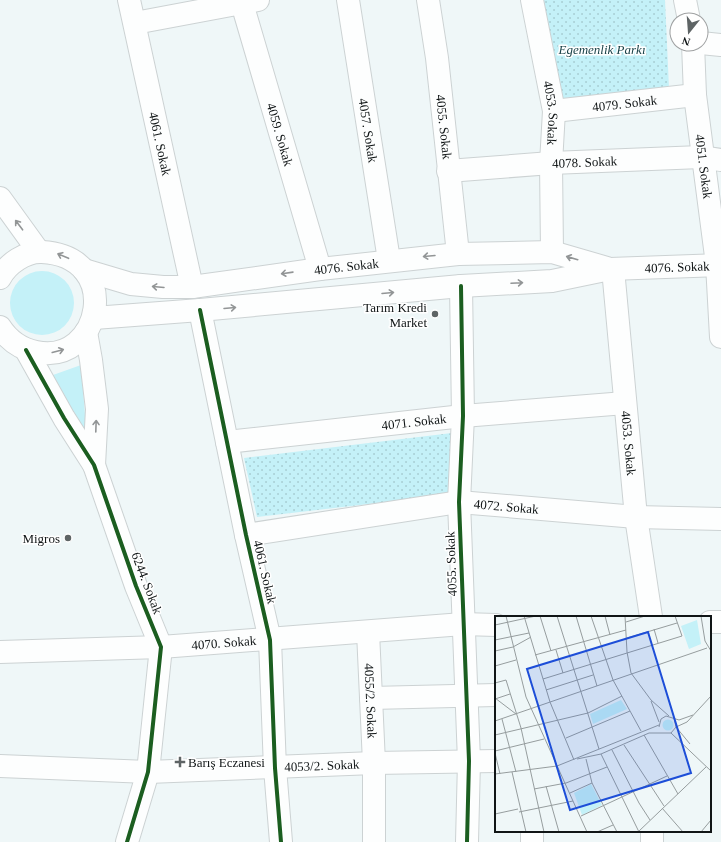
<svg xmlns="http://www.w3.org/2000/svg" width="721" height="842" viewBox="0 0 721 842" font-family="Georgia,serif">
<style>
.grass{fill:#c4f1f8}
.park{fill:url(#park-dots)}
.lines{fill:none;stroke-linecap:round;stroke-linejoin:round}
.minor-casing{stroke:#ccd2d3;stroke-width:24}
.major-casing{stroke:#ccd2d3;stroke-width:24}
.minor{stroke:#fdfefe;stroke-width:22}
.major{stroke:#fdfefe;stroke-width:22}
.cycleway-casing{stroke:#fff;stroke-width:6}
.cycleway{stroke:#1b5e20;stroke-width:4}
.oneway{stroke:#929596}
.poi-dot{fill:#5e6465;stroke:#fff;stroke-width:1.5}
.labels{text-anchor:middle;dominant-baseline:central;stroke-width:3;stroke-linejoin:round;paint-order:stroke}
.park-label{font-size:13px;font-style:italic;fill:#1a4349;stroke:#fff}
.street-label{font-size:13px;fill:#101516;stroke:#fff}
.poi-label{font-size:13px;fill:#101516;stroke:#fff;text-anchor:end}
.inset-road{fill:none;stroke:#969d9e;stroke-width:1}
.view{fill:#1d4ed8;fill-opacity:0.15;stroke:#1d4ed8;stroke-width:2}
.inset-edge{fill:none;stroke:#101516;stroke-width:2}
</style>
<defs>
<pattern id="park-dots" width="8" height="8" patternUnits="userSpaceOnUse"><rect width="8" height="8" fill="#c4f1f8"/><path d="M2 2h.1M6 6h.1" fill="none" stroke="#a7ced4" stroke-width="1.8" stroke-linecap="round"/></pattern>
</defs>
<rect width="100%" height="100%" fill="#eff7f8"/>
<path class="grass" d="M10 303a32 32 0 1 1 64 0a32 32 0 1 1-64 0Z
M81 365 87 440 53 375Z"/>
<path class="park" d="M543 0H665L669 88 562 106Z
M452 433 454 494 257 517 244 458Z"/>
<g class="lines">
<defs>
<g id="minor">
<path id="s1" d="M129 0 192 287"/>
<path id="s2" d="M241 0 320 269"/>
<path id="s3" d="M348 0 389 260"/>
<path id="s4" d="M428 0 437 58 458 254"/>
<path id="s5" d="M532 0 554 111 551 163 552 252"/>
<path d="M685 0 689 20"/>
<path d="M135 23 258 0"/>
<path d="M701 43 721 45"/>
<path id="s6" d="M693 44 695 95 717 264 721 337"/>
<path id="s7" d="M554 111 695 95"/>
<path id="s8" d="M448 171 551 163 701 157 721 160"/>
<path id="s9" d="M613 269 636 517 651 617"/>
<path d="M461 286 463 416 459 502 469 761 467 842"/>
<path d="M200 310 246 535 270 640 275 768 281 842"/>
<path d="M86 332 91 360 97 409 94 465"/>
<path d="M26 350 64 418 94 465 136 586 161 647 148 772 127 842"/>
<path id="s10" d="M227 442 463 416 625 403"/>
<path id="s11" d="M246 535 459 502 636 517 721 519"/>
<path d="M710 622H721"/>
<path id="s12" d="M368 632 374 763V842"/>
<path id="s13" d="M0 652 161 647 463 624 496 625"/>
<path d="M371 698 496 695"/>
<path id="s14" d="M0 766 148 772 374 763 496 761"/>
<path d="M652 831V842"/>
<path d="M532 842V831"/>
</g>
<g id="major">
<path d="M0 198 39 252"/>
<path id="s15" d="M84 270 131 284 163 287H192L320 269 458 254 552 252 607 268"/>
<path d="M0 278C7 264 26 251 42 252 124 256 102 366 36 352 21 349 9 341 0 327"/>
<path id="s16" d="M94 318 200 310 461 286 552 281 610 269 721 265"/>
</g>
</defs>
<use href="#minor" class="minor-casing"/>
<use href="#major" class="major-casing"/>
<use href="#minor" class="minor"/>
<use href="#major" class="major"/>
<defs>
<path id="cycleway" d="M461 286 463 416 459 502 469 761 467 842
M200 310 246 535 270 640 275 768 281 842
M26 350 64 418 94 465 136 586 161 647 148 772 127 842"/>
</defs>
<use href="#cycleway" class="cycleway-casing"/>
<use href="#cycleway" class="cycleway"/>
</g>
<defs><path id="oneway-shaft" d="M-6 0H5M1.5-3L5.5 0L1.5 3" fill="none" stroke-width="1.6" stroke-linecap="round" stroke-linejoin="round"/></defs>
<g class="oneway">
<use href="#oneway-shaft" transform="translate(19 225) rotate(-127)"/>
<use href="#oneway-shaft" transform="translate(63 256) rotate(-157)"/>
<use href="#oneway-shaft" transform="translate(429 256) rotate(175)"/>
<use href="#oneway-shaft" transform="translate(572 258) rotate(-164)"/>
<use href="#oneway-shaft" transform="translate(287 273) rotate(172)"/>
<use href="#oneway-shaft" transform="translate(517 283) rotate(-3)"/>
<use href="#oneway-shaft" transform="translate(158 287) rotate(-175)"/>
<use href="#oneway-shaft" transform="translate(388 293) rotate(-5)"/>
<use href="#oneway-shaft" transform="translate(230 308) rotate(-5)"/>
<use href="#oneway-shaft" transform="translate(58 351) rotate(-15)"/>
<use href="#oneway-shaft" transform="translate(96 426) rotate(-88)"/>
</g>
<g class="poi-dot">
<circle cx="435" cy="314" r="4"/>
<circle cx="68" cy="538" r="4"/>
<path d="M178 756h4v4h4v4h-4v4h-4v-4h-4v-4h4z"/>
</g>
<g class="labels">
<g class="park-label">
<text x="602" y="49">Egemenlik Parkı</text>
</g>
<g class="street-label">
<text stroke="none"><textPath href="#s7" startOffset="71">4079. Sokak</textPath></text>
<text stroke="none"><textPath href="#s5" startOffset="115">4053. Sokak</textPath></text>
<text stroke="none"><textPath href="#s4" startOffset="128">4055. Sokak</textPath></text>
<text stroke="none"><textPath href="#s3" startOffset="132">4057. Sokak</textPath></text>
<text stroke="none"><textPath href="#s2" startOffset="140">4059. Sokak</textPath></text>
<text stroke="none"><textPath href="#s1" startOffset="147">4061. Sokak</textPath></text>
<text stroke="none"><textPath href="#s8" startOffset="137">4078. Sokak</textPath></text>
<text stroke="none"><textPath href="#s6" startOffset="123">4051. Sokak</textPath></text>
<text stroke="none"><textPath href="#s15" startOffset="266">4076. Sokak</textPath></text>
<text stroke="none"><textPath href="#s16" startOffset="586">4076. Sokak</textPath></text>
<text stroke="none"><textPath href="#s10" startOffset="188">4071. Sokak</textPath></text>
<text stroke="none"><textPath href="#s9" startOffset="175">4053. Sokak</textPath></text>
<text stroke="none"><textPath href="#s11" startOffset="263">4072. Sokak</textPath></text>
<text transform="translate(451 564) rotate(-92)">4055. Sokak</text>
<text transform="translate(265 572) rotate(77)">4061. Sokak</text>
<text transform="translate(147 583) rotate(69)">6244. Sokak</text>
<text stroke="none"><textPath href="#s13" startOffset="224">4070. Sokak</textPath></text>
<text stroke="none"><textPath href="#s12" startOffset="69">4055/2. Sokak</textPath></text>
<text stroke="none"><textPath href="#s14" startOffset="322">4053/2. Sokak</textPath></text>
</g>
<g class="poi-label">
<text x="427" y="307">Tarım Kredi<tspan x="427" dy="15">Market</tspan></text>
<text x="60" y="538">Migros</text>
<text x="188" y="762" text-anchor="start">Barış Eczanesi</text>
</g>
</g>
<g transform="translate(495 616)">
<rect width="216" height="216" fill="#eff7f8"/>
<path d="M167.5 109a5.5 5.5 0 1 1 11 0a5.5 5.5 0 1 1-11 0Z" fill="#c4f1f8"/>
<path d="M202 4 206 28 194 33 186 10ZM126 84 132 93 98 108 95 98ZM96 168 107 189 87 199 79 177Z" fill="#c4f1f8"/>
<path class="inset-road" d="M11 0 31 81 92 216M29 0 55 86 79 144M45 0 56 35M62 0 104 133M81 0 102 70M96 0 118 64 146 115M110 0 115 19M130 0 132 36 136 57 156 84 174 100M206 0 210 25 216 35M131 6 150 0M0 9 41 0M159 13 163 27M132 22 182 7M0 24 34 17M61 34 68 57M0 35 18 31 36 21M40 39 131 14M0 50 21 44M48 63 187 20 180 0M0 67 11 64 26 112 49 216M51 74 98 59M0 82 21 98M0 83 15 78M156 85 164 106M7 103 21 156M0 105 212 32M164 111 166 103 171 100 184 104 198 99M181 111 195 128M181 111 192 106 216 80M176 117 216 155M0 119 93 97 127 80M149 119 183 178M71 122 135 95M129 129 169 190M117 134 144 187 155 204M0 135 49 123M0 137 5 158M106 138 144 216M82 143 106 138 154 117H176L181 111 179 102M91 143 97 167 122 216M17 156 31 216M0 158 62 150 164 109M51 170 64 216M39 173 71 167 112 151M75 177 97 167M167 192 188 216M24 196 78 185M0 198 23 193M86 200 172 160M102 216 118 209M143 216 211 151M206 216 216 204"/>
<path class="view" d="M153 16 196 157 75 194 32 53Z"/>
<rect width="216" height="216" class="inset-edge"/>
</g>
<g transform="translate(689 32) rotate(197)"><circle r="19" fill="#ffffff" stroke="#9fa1a2"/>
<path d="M0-3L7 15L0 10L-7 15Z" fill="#5e6465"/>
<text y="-6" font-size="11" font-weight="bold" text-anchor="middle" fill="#101516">N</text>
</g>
</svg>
